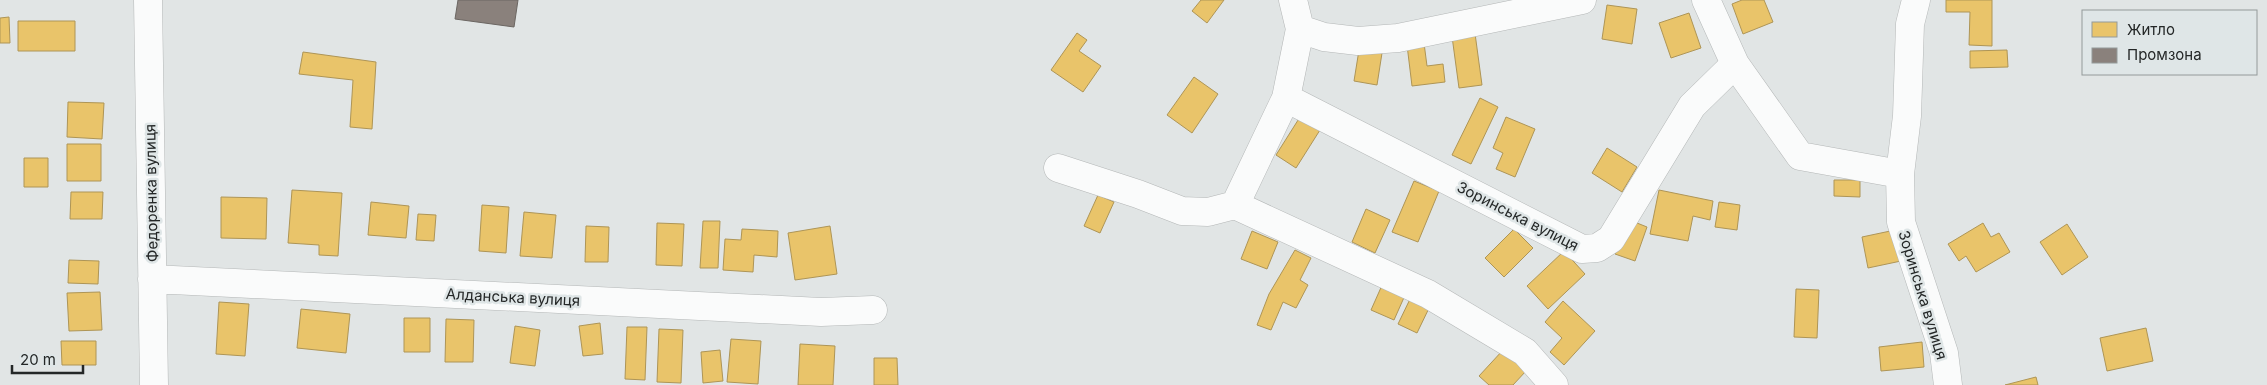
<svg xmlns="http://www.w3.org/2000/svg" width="2267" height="385" viewBox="0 0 2267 385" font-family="Inter,sans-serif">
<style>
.homes{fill:#e9c46a;stroke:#ae9556}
.industry{fill:#8a817c;stroke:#6b6662}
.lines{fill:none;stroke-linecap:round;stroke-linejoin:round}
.minor-casing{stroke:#b4b7b7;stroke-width:29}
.minor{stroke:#fafbfb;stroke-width:28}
.labels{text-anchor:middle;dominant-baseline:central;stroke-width:5;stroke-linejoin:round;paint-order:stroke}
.street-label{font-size:15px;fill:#242727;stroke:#dfe6e7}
</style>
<rect width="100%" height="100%" fill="#e1e5e5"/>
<path class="homes" d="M1201 0H1224L1207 23 1192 11Z
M1742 0H1764L1773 22 1743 34 1732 4Z
M1946 0H1992V46L1969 45 1970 12H1946Z
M1607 5 1637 9 1632 44 1602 39Z
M1689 13 1701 48 1671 58 1659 23Z
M9 17 10 43H0V18Z
M18 21H75V51H18Z
M1474 26 1482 85 1459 88 1451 29Z
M1077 33 1087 40 1079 51 1101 66 1083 92 1051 70Z
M1424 43 1427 66 1443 64 1445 82 1412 86 1407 45Z
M1359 50 1382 53 1377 85 1354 81Z
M2007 50 2008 67 1970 68V51Z
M303 52 376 62 372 129 350 127 353 80 299 74Z
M1194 77 1218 94 1192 133 1167 115Z
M1480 98 1498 107 1471 164 1452 155Z
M68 102 104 103 102 139 67 137Z
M1300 117 1320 130 1296 168 1276 155Z
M1506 117 1535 129 1515 177 1496 169 1503 153 1493 148Z
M67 144H101V181H67Z
M1607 148 1637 167 1622 192 1592 173Z
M24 158H48V187H24Z
M1834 180H1860V197L1834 196Z
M1414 181 1439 191 1418 242 1392 232Z
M292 190 342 193 338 256 319 255V245L288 243Z
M1659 190 1713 201 1710 220 1693 216 1688 241 1650 234Z
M71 192H103L102 219H70Z
M1098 195 1114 202 1100 233 1084 226Z
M221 197 267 198 266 239 221 238Z
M371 202 409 206 406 238 368 235Z
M1719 202 1740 205 1737 230 1715 227Z
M482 205 509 207 506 253 479 251Z
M1366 209 1390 220 1375 253 1352 242Z
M524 212 556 215 552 258 520 256Z
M418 214 436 215 434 241 416 240Z
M1627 219 1647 227 1635 261 1615 254Z
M703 221H720L718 268H700Z
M657 223 684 224 682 266 656 265Z
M1983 223 1991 237 1999 233 2010 252 1976 272 1966 256 1959 261 1948 244Z
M2067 224 2088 257 2062 275 2040 242Z
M586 226 609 227 608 262H585Z
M830 226 837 274 795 280 788 233Z
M742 229 778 231 777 257 754 255 753 272 723 270 725 239 741 240Z
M1514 229 1533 248 1504 277 1485 258Z
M1895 230 1901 261 1868 268 1862 237Z
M1252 231 1278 242 1267 269 1241 259Z
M1295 250 1311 258 1300 280 1308 285 1296 308 1283 302 1271 330 1257 325 1269 294Z
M1564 251 1585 274 1548 309 1527 286Z
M69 260 99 261 98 284 68 283Z
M1383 283 1406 293 1394 320 1371 310Z
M1796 289 1819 290 1817 338 1794 337Z
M100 292 102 330 69 331 67 293Z
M1412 295 1431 304 1417 333 1398 324Z
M1563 301 1595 331 1564 365 1550 352 1562 338 1545 322Z
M219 302 249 304 245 356 216 354Z
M301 309 350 314 346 353 297 348Z
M404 318H430V352H404Z
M446 319 474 320 473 362H445Z
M600 323 603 354 583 356 579 326Z
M515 326 540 330 535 366 510 363Z
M627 327H647L645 380 625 379Z
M2146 328 2153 361 2107 371 2100 338Z
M659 329 683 330 681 383 657 382Z
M731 339 761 341 758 384 727 382Z
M61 341H96V365H62Z
M1922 342 1924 367 1881 371 1879 347Z
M800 344 835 346 833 385H798Z
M720 350 723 381 703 383 701 352Z
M1503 350 1526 371 1513 385H1489L1479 376Z
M874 358H897L898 385H874Z
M2036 377 2038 385H2005Z"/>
<path class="industry" d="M458 0H518L514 27 455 19Z"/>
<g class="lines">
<defs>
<path id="minor" d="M148 0 154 385
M1706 0 1735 64 1800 156 1900 174
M1916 0 1910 24 1907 116 1900 174 1901 222 1944 353 1948 385
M1300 29 1324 37 1358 41 1398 38 1582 0
M1286 98 1582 249 1597 248 1611 239 1692 106 1735 64
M1058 168 1138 194 1182 211 1208 212 1235 205
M1235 205 1428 294 1525 352 1554 385
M1235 205 1286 98 1300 29 1293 0
M152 279 821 312 873 310"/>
</defs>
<use href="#minor" class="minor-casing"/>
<use href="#minor" class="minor"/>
</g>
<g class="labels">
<g class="street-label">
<text transform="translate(151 193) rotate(-91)">Федоренка вулиця</text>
<text transform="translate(1518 216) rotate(27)">Зоринська вулиця</text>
<text transform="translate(1923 295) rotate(73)">Зоринська вулиця</text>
<text transform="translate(513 297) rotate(3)">Алданська вулиця</text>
</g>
</g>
<rect x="2082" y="10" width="175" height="65" fill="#dfe6e7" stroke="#949a9a"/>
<rect x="2092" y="22" width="25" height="15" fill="#e9c46a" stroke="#949a9a"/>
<text x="2127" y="35" font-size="15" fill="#242727">Житло</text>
<rect x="2092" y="48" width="25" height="15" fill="#8a817c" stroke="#949a9a"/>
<text x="2127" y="60" font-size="15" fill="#242727">Промзона</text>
<path d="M12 365v8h71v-8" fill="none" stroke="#242727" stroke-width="2.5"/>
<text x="20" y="365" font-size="15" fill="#242727" stroke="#dfe6e7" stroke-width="4" paint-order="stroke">20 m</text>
</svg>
